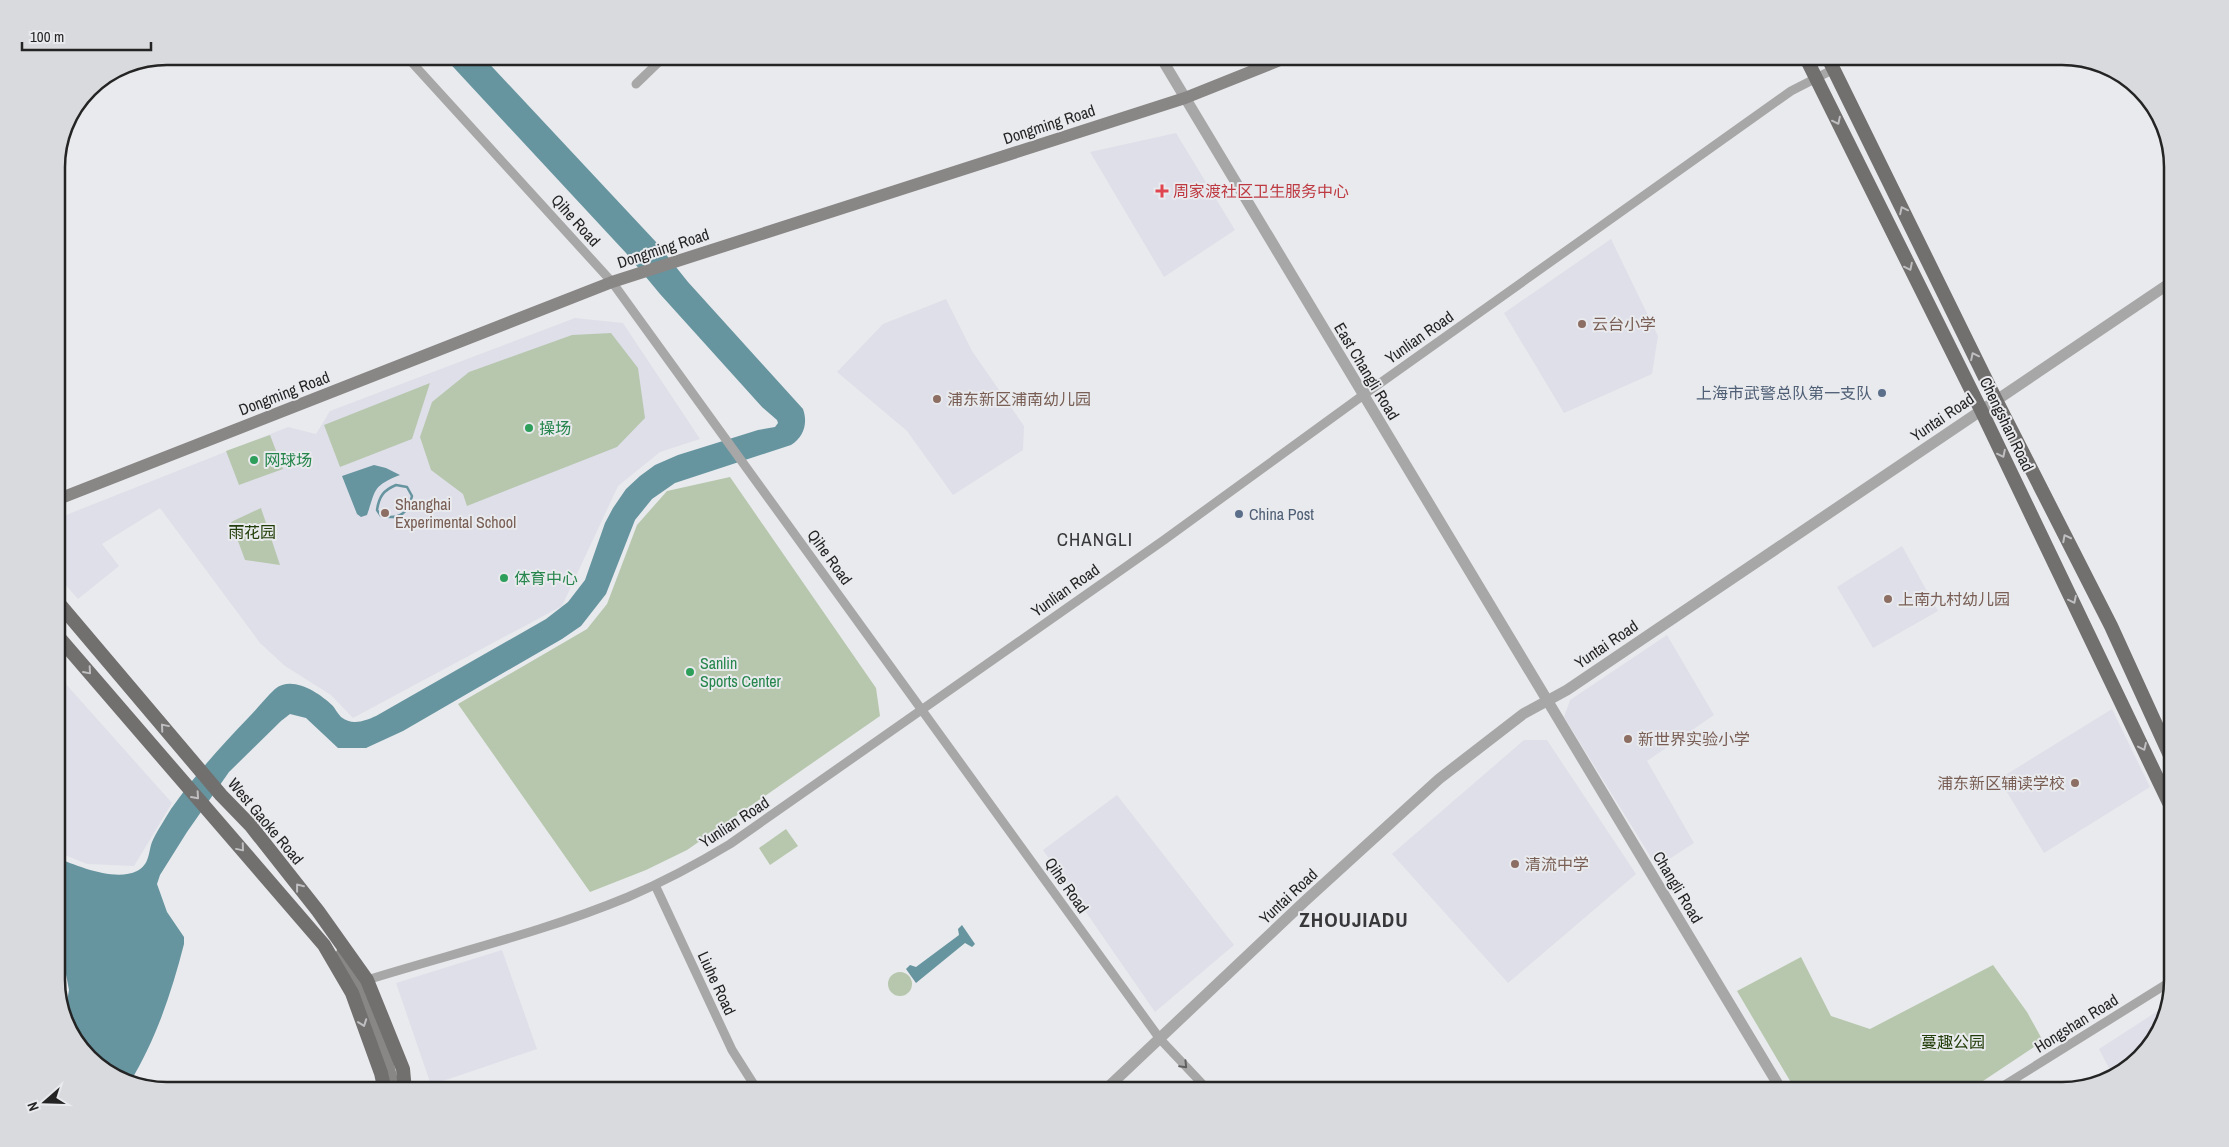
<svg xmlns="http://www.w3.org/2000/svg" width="2229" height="1147" viewBox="0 0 2229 1147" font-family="'Archivo Narrow','Noto Sans SC',sans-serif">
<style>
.built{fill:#dfdfea}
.green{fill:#b7c7ad}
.water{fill:#6695a0}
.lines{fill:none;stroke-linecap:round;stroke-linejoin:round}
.stream{stroke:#6695a0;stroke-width:2.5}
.minor{stroke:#a8a7a7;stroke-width:9}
.tertiary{stroke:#a8a7a7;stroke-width:11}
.secondary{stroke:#898686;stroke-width:12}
.primary{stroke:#726f6f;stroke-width:14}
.oneway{stroke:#bfbfc1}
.oneway2{stroke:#5f5f60}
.health-dot{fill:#e0444e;stroke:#e9eaed;stroke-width:2}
.education-dot{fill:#8d6e63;stroke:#e9eaed;stroke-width:2}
.service-dot{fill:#5c6f8a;stroke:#e9eaed;stroke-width:2}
.leisure-dot{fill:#2e9e5b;stroke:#e9eaed;stroke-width:2}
.labels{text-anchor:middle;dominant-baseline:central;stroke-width:4;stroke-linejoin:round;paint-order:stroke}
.street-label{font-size:16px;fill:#242425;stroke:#e9eaed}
.health-label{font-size:16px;fill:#be3a42;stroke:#e9eaed;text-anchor:start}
.education-label{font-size:16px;fill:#785e54;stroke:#e9eaed;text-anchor:start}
.service-label{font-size:16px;fill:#4e5e75;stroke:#e9eaed;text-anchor:end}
.leisure-label{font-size:16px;fill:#27864d;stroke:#e9eaed;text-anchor:start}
.park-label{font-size:16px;fill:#213d09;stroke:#e9eaed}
.quarter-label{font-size:19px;letter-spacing:1px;fill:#38383b;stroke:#e9eaed}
.district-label{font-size:21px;font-weight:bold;letter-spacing:1px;fill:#38383b;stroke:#e9eaed}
.rim{fill:none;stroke:#242425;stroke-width:2.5}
</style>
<rect width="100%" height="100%" fill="#e9eaed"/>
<path class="built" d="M1176 133 1235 230 1164 277 1090 152Z
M1611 239 1658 336 1652 374 1564 413 1504 313Z
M946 299 972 351 1024 426 1023 450 953 495 907 431 837 372 883 324Z
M575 318 623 323 700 439 660 452 618 486 562 606 353 718 331 695 285 666 260 643 160 508 102 544 119 566 78 599 56 574V519L288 427 316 434 330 411Z
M1902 546 1938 611 1873 648 1837 587Z
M1667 635 1714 715 1647 761 1694 843 1657 867 1564 717 1570 700Z
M56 673 172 803 134 866 87 864 57 852Z
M2112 709 2150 787 2044 853 1999 779Z
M1524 740H1547L1636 874 1508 983 1392 854Z
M1117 795 1234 945 1155 1012 1043 850Z
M502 950 537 1049 431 1085 396 983Z
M2167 1005 2161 1029 2123 1072 2113 1076 2099 1049Z"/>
<path class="green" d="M611 333 638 368 645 418 617 447 467 506 463 494 431 470 420 437 432 402 469 372 572 335Z
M430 383 412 439 340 467 324 425Z
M270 435 283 469 239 485 226 451Z
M730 477 876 688 880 716 687 850 646 870 590 892 458 704 587 629 607 604 637 525 667 491Z
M261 508 280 565 245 560 231 522Z
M786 829 798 846 770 865 759 848Z
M1801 957 1831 1016 1870 1029 1993 965 2027 1012 2043 1041 1968 1091H1796L1737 991Z
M888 984a12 12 0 1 1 24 0a12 12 0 1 1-24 0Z"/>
<path class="water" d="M443 56H482L656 242 688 282 803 409C808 423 804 437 791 445L675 483 652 499 635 520 606 594 581 626 562 639 403 731 366 748H338L306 718 290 714 281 721 229 772 187 832 160 875 157 884 167 912 184 937V944C172 991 156 1040 130 1082L118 1079 75 1042 65 1013 69 990 65 969 57 957V858C78 866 115 882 137 871 150 864 148 853 152 842 157 831 165 819 171 809 194 776 221 746 249 717 258 708 266 697 275 689 292 675 318 692 332 705 335 708 337 713 341 717 352 726 365 721 376 716L546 619 568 602 585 580 605 523 613 508 626 489 640 476 655 465 678 455 758 430 775 427 778 423 777 420 762 407 660 294 626 253Z
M374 465 386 468 400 475C372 486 376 490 367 515L361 517 357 514 342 476Z
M962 925 975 944 972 947 965 943 916 983 906 969 910 965 916 967 959 935 958 929Z"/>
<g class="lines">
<path class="stream" d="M396 485 407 487 412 496C408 513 400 520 381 516L377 510C379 496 384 490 396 485Z"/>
<path class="minor" d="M406 56 612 282 1160 1039 1209 1091
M636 84 665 56
M655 885 732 1050 758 1091
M367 980C454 953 544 932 628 897 663 882 697 864 730 844L1164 540 1362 396 1791 91 1834 69
M1995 1091 2173 980"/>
<path class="tertiary" d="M1160 56 1782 1091
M1104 1091 1305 901 1439 779 1523 714 1567 690 2173 281"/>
<path class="secondary" d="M56 500 612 282 1185 98 1290 56
M342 953C365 997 385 1042 394 1091"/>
<path class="primary" d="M1805 56 1981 410 2173 811
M1827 56 1996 400 2111 626 2173 762
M56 600 221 795 251 826 318 911 367 980 403 1069 405 1091
M56 634 324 945 352 993 381 1073 385 1091"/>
</g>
<defs><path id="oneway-chevron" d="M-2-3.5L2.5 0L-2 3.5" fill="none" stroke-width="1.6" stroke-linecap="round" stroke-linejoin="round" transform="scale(1.25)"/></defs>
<g class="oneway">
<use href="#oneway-chevron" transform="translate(1837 121) rotate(64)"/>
<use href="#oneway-chevron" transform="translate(1903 210) rotate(-116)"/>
<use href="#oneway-chevron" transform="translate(1909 267) rotate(64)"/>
<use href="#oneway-chevron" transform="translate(1974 356) rotate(-116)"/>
<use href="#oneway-chevron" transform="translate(2002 454) rotate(64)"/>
<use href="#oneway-chevron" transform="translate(2066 538) rotate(-117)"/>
<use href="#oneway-chevron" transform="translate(2073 600) rotate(64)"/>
<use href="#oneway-chevron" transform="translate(88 671) rotate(49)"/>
<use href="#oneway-chevron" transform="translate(164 727) rotate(-130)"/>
<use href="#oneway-chevron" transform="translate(2143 747) rotate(65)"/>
<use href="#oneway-chevron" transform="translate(196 796) rotate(48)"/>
<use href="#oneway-chevron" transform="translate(241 848) rotate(50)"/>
<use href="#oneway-chevron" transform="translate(299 887) rotate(-128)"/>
<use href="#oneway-chevron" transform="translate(363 1023) rotate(70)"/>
</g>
<use class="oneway2" href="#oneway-chevron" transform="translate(1184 1065) rotate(46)"/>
<path class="health-dot" d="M1159.5 183.5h5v5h5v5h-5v5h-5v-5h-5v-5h5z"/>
<g class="education-dot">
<circle cx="1582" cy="324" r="5"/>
<circle cx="937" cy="399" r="5"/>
<circle cx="385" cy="513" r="5"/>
<circle cx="1888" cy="599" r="5"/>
<circle cx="1628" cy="739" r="5"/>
<circle cx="2075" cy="783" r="5"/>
<circle cx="1515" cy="864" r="5"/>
</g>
<g class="service-dot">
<circle cx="1882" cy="393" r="5"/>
<circle cx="1239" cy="514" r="5"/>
</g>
<g class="leisure-dot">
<circle cx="529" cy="428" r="5"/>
<circle cx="254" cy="460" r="5"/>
<circle cx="504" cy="578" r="5"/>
<circle cx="690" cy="672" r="5"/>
</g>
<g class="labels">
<g class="street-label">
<text transform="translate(1049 124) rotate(-18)">Dongming Road</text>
<text transform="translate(576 220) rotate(48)">Qihe Road</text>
<text transform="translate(663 248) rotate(-18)">Dongming Road</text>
<text transform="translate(1419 337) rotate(-35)">Yunlian Road</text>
<text transform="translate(1367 371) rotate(59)">East Changli Road</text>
<text transform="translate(284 393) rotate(-21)">Dongming Road</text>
<text transform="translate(1942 417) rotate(-34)">Yuntai Road</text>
<text transform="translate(2007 424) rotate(64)">Chengshan Road</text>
<text transform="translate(830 557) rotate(54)">Qihe Road</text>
<text transform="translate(1065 590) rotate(-35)">Yunlian Road</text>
<text transform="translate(1606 644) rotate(-34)">Yuntai Road</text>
<text transform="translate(266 821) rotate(50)">West Gaoke Road</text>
<text transform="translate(734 822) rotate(-33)">Yunlian Road</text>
<text transform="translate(1067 885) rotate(55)">Qihe Road</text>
<text transform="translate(1678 887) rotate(59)">Changli Road</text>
<text transform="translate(1288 896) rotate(-43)">Yuntai Road</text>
<text transform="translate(717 983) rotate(65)">Liuhe Road</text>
<text transform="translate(2076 1023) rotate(-32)">Hongshan Road</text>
</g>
<g class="health-label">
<text x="1173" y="191">周家渡社区卫生服务中心</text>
</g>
<g class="education-label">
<text x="1592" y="324">云台小学</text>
<text x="947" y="399">浦东新区浦南幼儿园</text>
<text x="395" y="504">Shanghai<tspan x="395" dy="18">Experimental School</tspan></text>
<text x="1898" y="599">上南九村幼儿园</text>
<text x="1638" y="739">新世界实验小学</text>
<text x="2065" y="783" text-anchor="end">浦东新区辅读学校</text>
<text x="1525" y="864">清流中学</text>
</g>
<g class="service-label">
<text x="1872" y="393">上海市武警总队第一支队</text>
<text x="1249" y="514" text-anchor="start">China Post</text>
</g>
<g class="leisure-label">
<text x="539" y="428">操场</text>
<text x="264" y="460">网球场</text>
<text x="514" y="578">体育中心</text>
<text x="700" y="663">Sanlin<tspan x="700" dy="18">Sports Center</tspan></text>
</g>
<g class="park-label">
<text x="252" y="532">雨花园</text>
<text x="1953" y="1042">蔓趣公园</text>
</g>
<g class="quarter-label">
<text x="1095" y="539">CHANGLI</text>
</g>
<g class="district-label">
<text x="1354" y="919">ZHOUJIADU</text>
</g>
</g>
<path d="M0 0H2229V1147H0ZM167 65H2062A102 102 0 0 1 2164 167V980A102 102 0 0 1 2062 1082H167A102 102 0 0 1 65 980V167A102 102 0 0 1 167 65Z" fill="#d9dadd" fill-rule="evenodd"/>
<path class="rim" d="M167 65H2062A102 102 0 0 1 2164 167V980A102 102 0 0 1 2062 1082H167A102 102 0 0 1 65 980V167A102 102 0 0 1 167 65Z"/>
<g transform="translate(45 1102) rotate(250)" stroke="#e9eaed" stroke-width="4" paint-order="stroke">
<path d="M0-4L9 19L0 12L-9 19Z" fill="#242425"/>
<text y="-8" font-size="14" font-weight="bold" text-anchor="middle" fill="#242425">N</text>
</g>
<path d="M22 42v8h129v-8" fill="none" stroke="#242425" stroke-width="2.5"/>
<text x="30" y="42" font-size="15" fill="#242425" stroke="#e9eaed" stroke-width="4" paint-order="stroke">100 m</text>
</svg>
